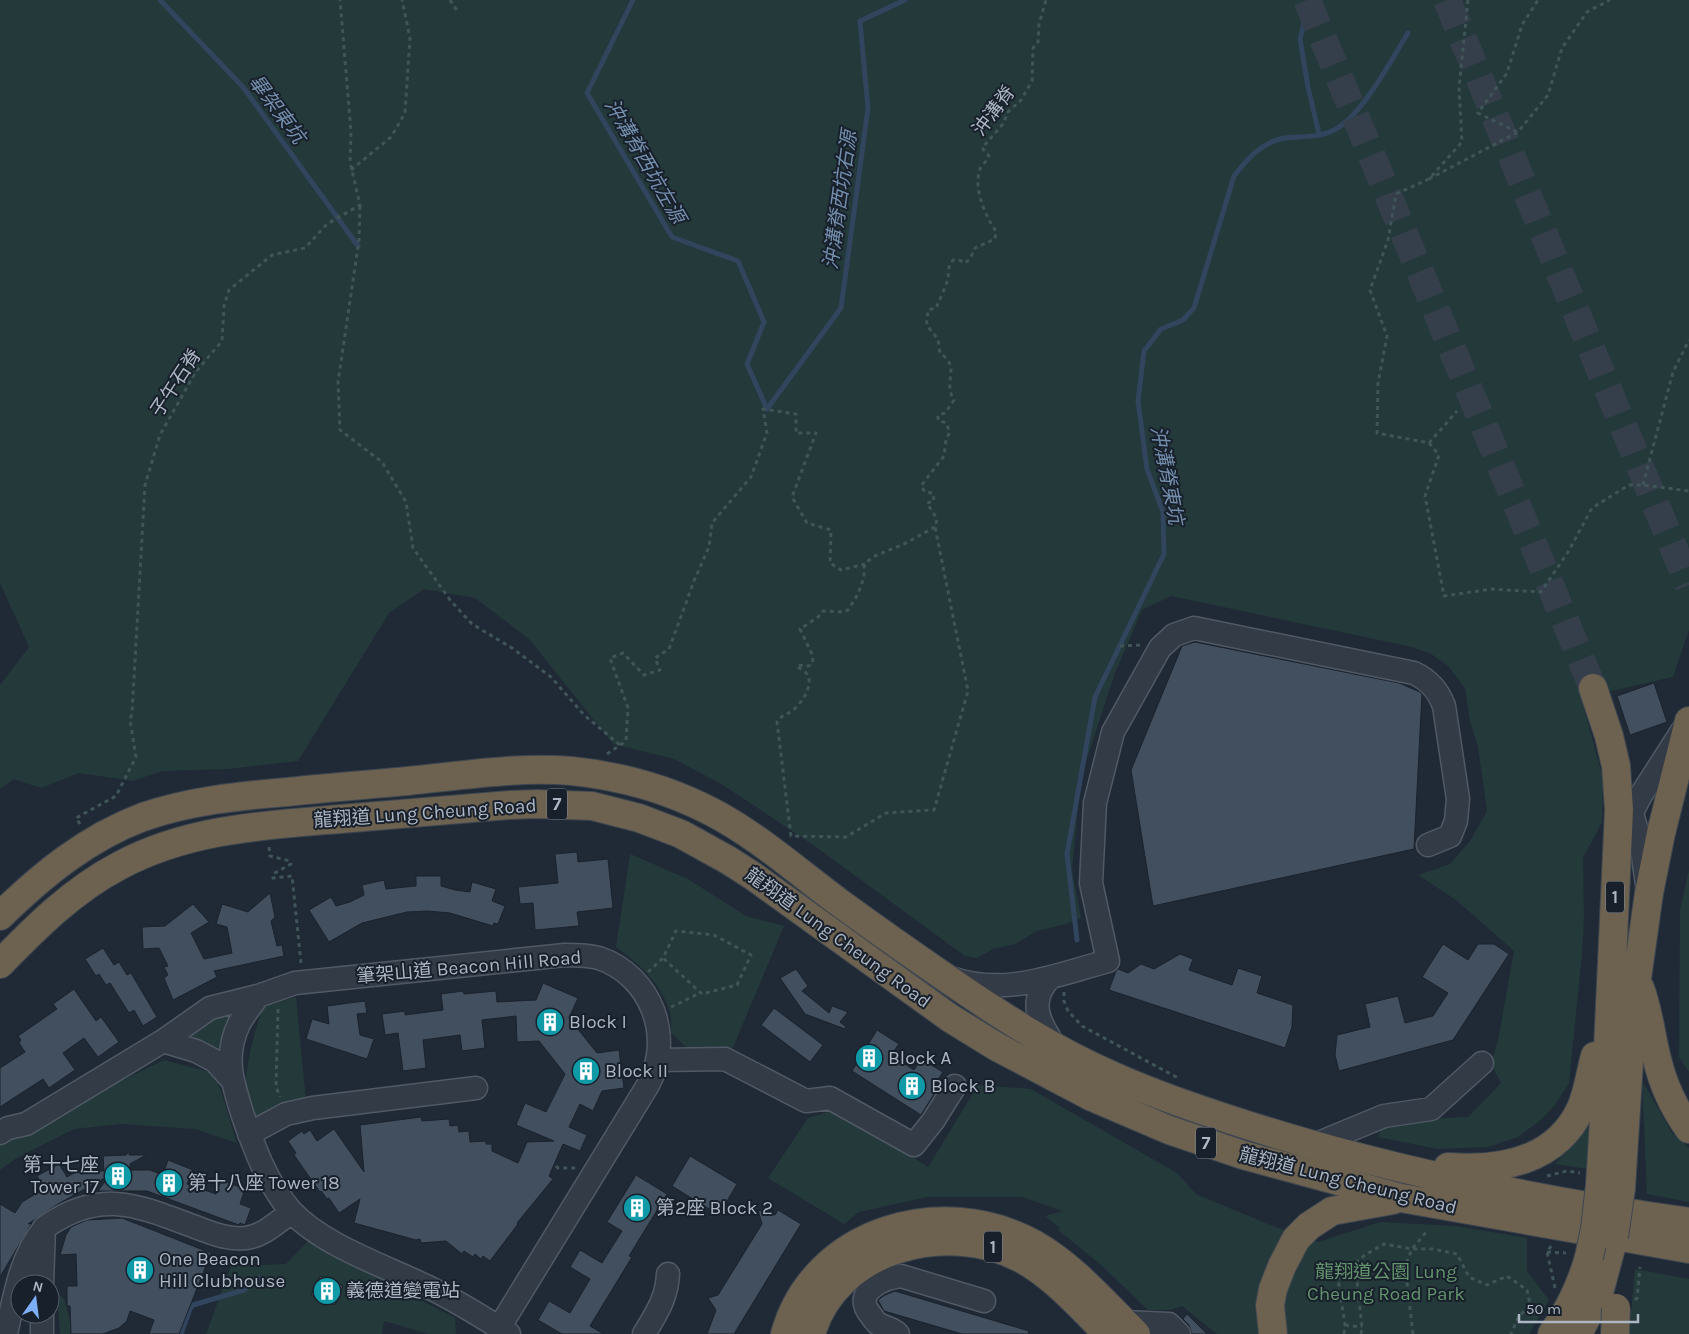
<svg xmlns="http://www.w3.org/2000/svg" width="1689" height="1334" viewBox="0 0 1689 1334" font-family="Karla,'Noto Sans TC',sans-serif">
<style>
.green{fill:#24393a}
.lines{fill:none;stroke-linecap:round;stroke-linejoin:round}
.stream{stroke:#32455e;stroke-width:5}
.building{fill:#424f5f;stroke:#1a222d}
.highway-tunnel{stroke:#343f4b;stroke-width:28;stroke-dasharray:28 14;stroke-linecap:butt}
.minor-casing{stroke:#505965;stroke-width:25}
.highway-casing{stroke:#3d4651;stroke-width:30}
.path{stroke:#405557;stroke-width:3;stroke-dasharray:4 4;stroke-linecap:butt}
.minor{stroke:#333b47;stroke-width:22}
.highway{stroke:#6d614f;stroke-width:28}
.highway-bridge-casing{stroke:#3d4651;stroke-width:30;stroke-linecap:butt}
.highway-bridge{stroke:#6d614f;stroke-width:28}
.labels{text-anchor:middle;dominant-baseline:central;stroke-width:4;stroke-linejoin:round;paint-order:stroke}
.shield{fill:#18202b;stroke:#808996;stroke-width:1}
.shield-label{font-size:18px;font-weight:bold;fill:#acb6c4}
.street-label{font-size:19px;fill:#acb6c4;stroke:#18202b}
.poi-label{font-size:19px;fill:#acb6c4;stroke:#18202b;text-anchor:start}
.park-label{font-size:19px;fill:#64946e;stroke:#18202b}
.water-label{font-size:20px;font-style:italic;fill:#748ead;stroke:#18202b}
</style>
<rect width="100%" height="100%" fill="#1f2a36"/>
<path class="green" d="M0 0H1689V630L1673 677 1581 698 1603 778 1602 822 1583 858 1584 919 1582 954 1569 1083 1555 1105 1541 1120 1518 1137 1488 1147 1437 1149 1378 1137 1384 1121 1468 1117 1501 1083 1491 1064 1498 1040 1514 951 1456 900 1418 875 1450 864 1470 841 1487 811 1478 747 1470 721 1465 688 1448 666 1431 654 1412 647 1171 596 1142 610 1115 673 1081 777 1072 870 1081 918 1066 924 1037 931 1015 944 993 949 977 958 965 956 816 847 723 785 674 759 613 744 529 639 475 598 424 589 389 613 298 761 228 769 162 771 133 781 79 773 41 788 14 779 0 789V685L29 647 0 583Z
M630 854 688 879 746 916 784 926 732 1050 687 1048 671 1033C671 1027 672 1019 670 1013 662 984 639 964 616 947Z
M1689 870V1072L1679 1057 1680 910Z
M296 997 306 1100 252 1126C250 1117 246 1108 246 1099 244 1067 253 1037 263 1007Z
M237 1006 220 1055 181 1035Z
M164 1060 213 1073 221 1091 237 1143 195 1129 122 1124 74 1129 15 1159 0 1170V1140L55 1120 96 1093Z
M1642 1080 1672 1133 1689 1148V1202L1647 1194Z
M978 1085 1031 1089 1177 1173 1196 1194 1270 1225 1318 1242 1380 1222 1456 1226 1527 1238V1271L1549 1300 1529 1334H1217L1182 1306 1170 1310H1148L1101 1265 1058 1230 1060 1228 1045 1216 1063 1211 1022 1197H927L859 1212 844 1224 768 1178 808 1118 839 1109 928 1167Z
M1594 1118 1588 1169 1555 1164Z
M308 1241 455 1318 456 1334H429L384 1321 382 1334H206L231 1266 286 1264Z
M1635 1269 1689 1279V1334H1629Z
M57 1293 64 1299 74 1334H60Z"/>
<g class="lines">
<path class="stream" d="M160 0 243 87 358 246
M633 0 587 93 672 237 738 261 764 322 747 364 767 409
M1310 0 1300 39 1308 87 1319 134
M767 409 841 308 868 108 860 21 905 0
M1077 940 1067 854 1095 697 1164 554 1163 512 1147 469 1138 401 1144 351 1161 329 1183 320 1194 308 1234 176C1247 159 1263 141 1285 138 1301 136 1319 138 1334 130 1362 116 1391 60 1408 33
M181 1334 190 1309 193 1305 244 1290 259 1278"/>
</g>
<path class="building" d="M1195 642 1399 683 1420 692 1422 694 1414 849 1153 906 1131 770 1182 646Z
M1654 683 1667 722 1630 735 1617 696Z
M577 852 578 862 608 859 613 908 577 912 579 926 535 930 533 903 520 904 518 887 558 883 555 854Z
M416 876H441V886L455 890 470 892 472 882 496 889 492 901 505 906 498 924 494 923 493 926 450 913 427 911 407 912 362 923 329 942 309 910 331 897 336 906 350 902 364 895 362 885 384 880 386 889 416 886Z
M270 893 275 917 271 921 277 946 282 945 284 956 214 971 217 977 173 1000 164 978 168 975 164 967 168 966 159 948 143 949 142 927 165 926 193 904 209 922 191 933 204 959 232 953 227 927 216 924 222 904 248 912Z
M1443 944 1468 960 1478 944H1494L1509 954 1453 1040 1339 1071 1335 1055 1337 1035 1370 1027 1365 1004 1398 996 1405 1023 1433 1016 1448 993 1422 977Z
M103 948 114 965 119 962 127 975 131 973 157 1017 143 1026 134 1010 129 1013 110 983 106 985 99 974 96 976 85 959Z
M1180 954 1193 959 1189 970 1232 985 1238 968 1262 976 1257 993 1293 1005 1292 1027 1285 1048 1109 990 1116 971 1118 969 1128 973 1141 964 1154 969Z
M796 969 808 986 802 991 829 1013 832 1006 848 1012 840 1022 846 1027 845 1029 805 1014 780 978Z
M543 983 578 998 569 1018 597 1053 619 1050 624 1088 602 1091 593 1111 580 1104 569 1127 587 1135 580 1151 563 1144 549 1176 553 1179 517 1223 518 1224 490 1261 483 1256 481 1259 475 1254 473 1257 464 1251 462 1254 446 1241 421 1243 420 1239 416 1240 354 1223 360 1199 339 1213 329 1198 327 1199 321 1191 320 1192 294 1155 296 1153 288 1141 302 1131 304 1134 310 1130 317 1141 334 1129 364 1172 360 1125 421 1117 422 1121 449 1119 450 1126 458 1125 459 1132 469 1131 470 1142 486 1141V1144H492V1151L518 1163 527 1142 554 1141 516 1125 525 1103 546 1112 565 1074 539 1041 517 1042 516 1016 482 1020 485 1048 462 1051 460 1035 423 1040 426 1068 403 1071 398 1033 385 1035 382 1014 405 1011V1015L443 1010 441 994 463 991 464 994 496 991 497 1002 536 1000Z
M74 989 96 1021 101 1017 119 1042 98 1057 84 1038 63 1053 75 1070 49 1088 43 1079 0 1107V1068L25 1052 19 1043 21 1040 18 1036 57 1009 53 1004Z
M365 1001 367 1013 357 1014 360 1035 374 1039 367 1059 306 1039 312 1019 329 1024 327 1006Z
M774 1008 823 1045 810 1062 761 1025Z
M877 1030 899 1044 891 1055 914 1070 921 1059 943 1072 935 1084 939 1086 921 1115 852 1071Z
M129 1151V1155H146L130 1164V1170H150L163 1175 168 1160 193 1170 187 1184 216 1194 221 1180 245 1189 240 1204 251 1208 245 1225 240 1223 239 1225 147 1191H98L110 1175 58 1204 28 1224 32 1223 0 1277V1204L15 1213 22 1202 44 1189 37 1176 59 1164 67 1177 77 1171H104L103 1156 126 1155Z
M690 1156 737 1184 719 1215 672 1186Z
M636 1175 667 1194 629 1256 632 1257 590 1326 604 1334H562L538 1320 549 1301 570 1313 590 1279 570 1267 580 1250 602 1263 622 1231 607 1222Z
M758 1210 775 1215 778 1210 801 1224 734 1334H707L716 1310 708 1298 718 1295 762 1224Z
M122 1218 211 1253 179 1334H149L154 1320 130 1311 127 1321 119 1328 103 1334H71L70 1306H67V1286H77L76 1254 60 1255 66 1235 71 1227 87 1220Z
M320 1276 343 1286 335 1305 311 1295Z
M895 1291 1029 1331 1028 1334H962L884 1311 878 1300 885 1295Z
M1187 1314 1207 1334H1192L1189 1325 1183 1319Z"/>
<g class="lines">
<path class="highway-tunnel" d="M1307 0 1593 688
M1447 0 1689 585"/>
<defs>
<path id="minor" d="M1630 806 1642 849 1647 885
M1619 837 1641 795 1682 731
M951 978C1006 997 1055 975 1108 961L1091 883 1095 803 1113 732 1160 648 1174 635 1194 628 1414 673C1429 680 1438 690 1444 706L1458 799 1456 821 1450 836 1428 845
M1050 978C1026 1002 1041 1026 1057 1049
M258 996C252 1005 244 1014 239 1024 223 1057 233 1084 243 1116 255 1150 267 1183 291 1211 323 1246 388 1267 430 1288 457 1301 484 1318 509 1334
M163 1041 196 1051 215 1061 231 1079
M658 1060 725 1059 806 1101 830 1098 914 1145 933 1121 955 1086
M0 1133 8 1128 26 1124 163 1041 210 1008 258 996 295 983 565 955C577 955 588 955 599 958 652 976 674 1038 648 1085L499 1328
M249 1134 286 1114 313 1108 476 1088
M1314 1145 1384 1116 1431 1109 1482 1063
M42 1284 44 1228C101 1187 139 1206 198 1228 214 1234 229 1240 246 1238 264 1236 278 1221 292 1212
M1123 1322 1169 1324 1179 1334
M6 1334C14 1299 20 1258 43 1230
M42 1334V1314
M644 1334C656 1314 667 1298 668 1274
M898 1334C893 1328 884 1328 877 1323 875 1321 872 1317 870 1314 852 1292 883 1278 901 1276L984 1301"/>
<path id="highway" d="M1593 688 1609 736 1616 766 1619 810 1607 1070 1600 1185
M0 916C42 875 87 838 143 817 189 801 238 796 287 792 324 788 361 785 397 782 453 777 516 766 572 771 621 776 668 789 712 812 758 836 798 872 840 903 877 930 914 956 952 982 1003 1017 1054 1050 1111 1075 1164 1099 1220 1117 1276 1134 1411 1175 1549 1202 1689 1222
M0 964C36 927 73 890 119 866 187 829 265 825 340 819 397 814 454 810 510 805L537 804 592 806 639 818 681 834 728 860 753 876 950 1018 997 1047 1092 1097 1169 1130 1243 1155 1401 1198 1689 1249
M1640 988C1649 1012 1651 1036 1657 1059 1663 1085 1674 1108 1689 1129
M1448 1167C1500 1171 1557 1161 1581 1108 1588 1092 1590 1074 1595 1056
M1621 1188 1632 1014 1649 893 1661 833 1689 721
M785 1334C815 1228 944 1194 1034 1244 1073 1266 1104 1303 1136 1334
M811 1334C836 1248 947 1219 1022 1259 1055 1277 1081 1308 1108 1334
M1273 1334 1270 1305 1273 1289 1282 1266 1296 1239 1309 1226 1332 1211 1393 1200
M1552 1334C1569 1311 1581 1285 1589 1257
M1578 1334 1599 1293 1614 1237"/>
</defs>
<use href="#minor" class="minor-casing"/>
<use href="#highway" class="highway-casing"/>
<path class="path" d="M450 0 458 12
M1468 0 1459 88 1462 142 1429 179 1518 132 1548 95 1562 48 1587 12 1610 0
M1517 132 1478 113 1507 73 1522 25 1538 0
M351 170 391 137 405 113 410 38 402 0
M1429 179 1396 194 1388 240 1370 290 1387 336 1378 383 1377 433 1429 443 1439 455 1425 496 1444 596 1492 589 1541 592 1568 552 1592 508 1629 485H1643L1689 491
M360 206 359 240 338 382 340 430 382 462 406 502 413 548 450 600 472 624 512 648 551 677 584 715 620 745
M1429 443 1457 411
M1643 485 1673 372 1689 340
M935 527 904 544 875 556 868 561 864 567V577L858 594 848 610 842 612 823 611 818 617 800 629 812 654 813 662 809 666 798 665 797 667C801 669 805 671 807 674 814 685 802 703 793 710 787 715 782 714 777 722L791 836 846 837 886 813 934 810 968 691 935 527 937 519 927 503 934 501 933 493 925 492 921 486 944 456 946 440 950 432 946 423 938 420V415L945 413 954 400C942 381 962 368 940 353 939 349 939 344 938 340 930 326 923 329 929 309H935C938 305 947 283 948 279 949 269 947 269 953 260H959L965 263 970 259 975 248 995 239 996 231C985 216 973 188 980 169 982 165 987 161 989 156L982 148 1003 124 1008 112 1021 100 1032 81 1033 48 1038 42 1039 24 1046 0
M1120 646 1141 645
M607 754 626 741 628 708 610 658 623 653 644 675 660 670 655 658 669 649 694 581 709 547 712 523 751 477 767 433 763 409 796 414V433H816L792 497 807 523 831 530 830 563 841 570 865 564
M80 824 76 818 116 796 136 757 130 720 132 713 145 485 160 435 195 373 222 341 224 306 229 290 272 255 305 248 327 224 360 205 350 162 351 132 340 0
M269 847 270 856 290 861 291 864 273 874V878L292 876 301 963
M648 972 663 958 676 931 714 935 751 955 737 985 702 994 663 958
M1064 992V1001L1068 1011 1082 1026 1178 1078
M671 1007 700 993
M278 1009 276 1087 280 1097
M556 1166 558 1168H577
M1547 1176 1567 1171 1580 1173
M1551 1246 1547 1252 1555 1288
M1547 1252 1566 1253
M1635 1300 1637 1298 1640 1267
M1345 1325 1362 1327
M1344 1334 1345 1325 1338 1279 1355 1264
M1361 1334 1362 1327 1355 1263 1365 1255 1384 1244 1412 1249H1433L1457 1254 1469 1277 1487 1285 1507 1276 1527 1290 1530 1304 1518 1318 1511 1334
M1413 1334 1405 1266 1412 1249 1428 1230"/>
<use href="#minor" class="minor"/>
<use href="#highway" class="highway"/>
<defs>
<path id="highway-bridge" d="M1614 1237 1621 1188
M1589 1257 1595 1229 1600 1185
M1615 1334 1616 1308"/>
</defs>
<use href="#highway-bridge" class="highway-bridge-casing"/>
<use href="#highway-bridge" class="highway-bridge"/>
</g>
<defs>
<symbol id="building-disc" viewBox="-11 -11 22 22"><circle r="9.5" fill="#0f9aa8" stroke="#18202b"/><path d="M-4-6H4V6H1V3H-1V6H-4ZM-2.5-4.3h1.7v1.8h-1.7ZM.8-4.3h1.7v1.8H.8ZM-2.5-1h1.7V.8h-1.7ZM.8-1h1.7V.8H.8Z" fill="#fff"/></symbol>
</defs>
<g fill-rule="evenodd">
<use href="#building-disc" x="534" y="1006" width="32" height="32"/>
<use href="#building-disc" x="853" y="1042" width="32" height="32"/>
<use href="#building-disc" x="570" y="1055" width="32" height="32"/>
<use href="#building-disc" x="896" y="1070" width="32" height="32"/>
<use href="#building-disc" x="102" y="1160" width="32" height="32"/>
<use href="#building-disc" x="153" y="1167" width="32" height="32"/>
<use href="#building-disc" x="621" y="1192" width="32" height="32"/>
<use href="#building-disc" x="124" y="1254" width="32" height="32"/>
<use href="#building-disc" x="311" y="1275" width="32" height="32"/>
</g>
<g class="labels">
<g class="shield">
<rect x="547" y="788.5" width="20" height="31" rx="4"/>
<rect x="1606" y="881.5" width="18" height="31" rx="4"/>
<rect x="1196" y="1127.5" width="20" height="31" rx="4"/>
<rect x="984" y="1231.5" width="18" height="31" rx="4"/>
</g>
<g class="shield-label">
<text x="557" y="804">7</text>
<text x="1615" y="897">1</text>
<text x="1206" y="1143">7</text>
<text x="993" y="1247">1</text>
</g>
<g class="street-label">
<text transform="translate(994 111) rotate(-53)">沖溝脊</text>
<text transform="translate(176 383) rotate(-57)">子午石脊</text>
<text transform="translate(425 813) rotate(-4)">龍翔道 Lung Cheung Road</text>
<text transform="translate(838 938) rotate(36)">龍翔道 Lung Cheung Road</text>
<text transform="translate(469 967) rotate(-5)">筆架山道 Beacon Hill Road</text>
<text transform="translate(1348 1181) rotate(14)">龍翔道 Lung Cheung Road</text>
</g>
<g class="poi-label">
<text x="569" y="1022">Block I</text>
<text x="888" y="1058">Block A</text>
<text x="605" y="1071">Block II</text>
<text x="931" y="1086">Block B</text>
<text x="99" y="1165" text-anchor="end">第十七座<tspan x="99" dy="22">Tower 17</tspan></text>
<text x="188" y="1183">第十八座 Tower 18</text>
<text x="656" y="1208">第2座 Block 2</text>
<text x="159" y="1259">One Beacon<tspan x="159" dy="22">Hill Clubhouse</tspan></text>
<text x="346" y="1291">義德道變電站</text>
</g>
<g class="park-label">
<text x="1386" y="1272">龍翔道公園 Lung<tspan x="1386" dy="22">Cheung Road Park</tspan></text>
</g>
<g class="water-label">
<text transform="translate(277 109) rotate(53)">畢架東坑</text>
<text transform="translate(645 161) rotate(60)">沖溝脊西坑左源</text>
<text transform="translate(840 200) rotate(-82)">沖溝脊西坑右源</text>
<text transform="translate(1167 475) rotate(79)">沖溝脊東坑</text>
</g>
</g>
<g transform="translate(35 1299) rotate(14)"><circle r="24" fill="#18202b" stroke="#535c68"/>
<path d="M0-4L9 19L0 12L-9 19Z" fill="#7daff9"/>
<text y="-8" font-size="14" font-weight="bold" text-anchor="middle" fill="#acb6c4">N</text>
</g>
<path d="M1519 1314v8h119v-8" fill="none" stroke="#acb6c4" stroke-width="2.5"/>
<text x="1526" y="1314" font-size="15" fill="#acb6c4" stroke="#18202b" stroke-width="4" paint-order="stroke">50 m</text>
</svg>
